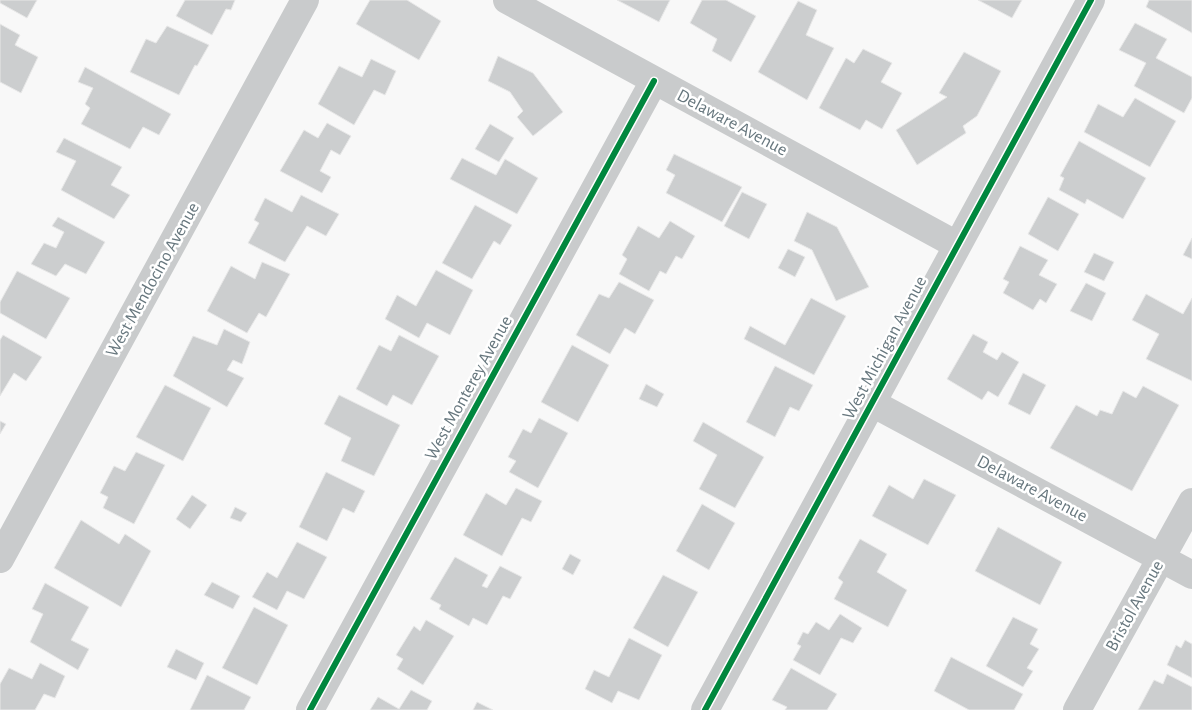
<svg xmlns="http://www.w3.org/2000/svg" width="1192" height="710" viewBox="0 0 1192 710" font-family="'Alegreya Sans',sans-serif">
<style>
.building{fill:#cccecf;stroke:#e8e8e8}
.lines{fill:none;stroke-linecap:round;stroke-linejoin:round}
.minor{stroke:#c9cbcc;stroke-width:28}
.cycleway-casing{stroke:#fff;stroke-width:9}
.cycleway{stroke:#00873e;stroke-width:6}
.labels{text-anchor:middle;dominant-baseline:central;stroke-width:5;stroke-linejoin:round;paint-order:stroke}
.street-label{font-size:18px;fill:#67777e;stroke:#fff}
</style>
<rect width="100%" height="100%" fill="#f8f8f8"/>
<path class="building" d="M0 0H37L27 18 0 3Z
M185 0H235L231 10 226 9 212 35 176 16Z
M370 0H407L441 21 419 60 356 24Z
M617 0H670L659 22Z
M702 0H726L756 16 731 62 712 51 717 39 690 23Z
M978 0H1022L1012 18Z
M1149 0H1192V33L1146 7Z
M798 1 817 10 806 35 834 48 807 100 758 72Z
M1135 23 1167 39 1156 58 1192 77V98L1184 113 1134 86 1146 63 1119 50Z
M0 24 20 35 15 45 38 57 21 93 0 82Z
M167 26 209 45 197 66 195 65 179 95 130 72 146 39 156 43Z
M863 49 892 63 881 82 902 93 882 129 866 120 860 130 819 108 846 58 854 63Z
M964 52 1001 71 977 116 963 126 966 133 917 165 896 130 947 97 939 93Z
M498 56 533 73 563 112 533 136 517 117 523 111 510 92 488 81Z
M371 59 396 71 385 95 374 90 354 125 318 104 339 66 362 77Z
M85 67 171 114 159 135 143 127 130 149 81 124 90 108 85 104 93 88 78 82Z
M1135 98 1176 121 1150 167 1084 132 1098 104 1123 117Z
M327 123 351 136 340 155 331 150 320 171 331 177 322 193 280 171 304 130 318 138Z
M490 124 514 138 499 162 475 149Z
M64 138 122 167 111 185 130 195 114 219 61 190 76 161 56 152Z
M1079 141 1146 178 1123 219 1087 199 1085 204 1059 190 1064 178 1060 176Z
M674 154 742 187 722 222 666 193 675 175 666 170Z
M462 158 496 175 505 159 538 178 517 214 450 179Z
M742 192 767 204 749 239 724 226Z
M301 195 339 214 326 236 307 226 285 262 248 243 259 223 254 220 265 198 292 212Z
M1048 197 1079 214 1058 251 1028 234Z
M475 205 512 225 500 245 494 241 472 279 442 263Z
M807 212 837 227 869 287 836 301 812 250 794 241Z
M58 217 105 242 86 274 65 264 56 276 31 264 44 243 56 248 64 232 52 226Z
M670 221 695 236 682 259 676 256 666 274 660 271 649 291 619 274 627 259 622 255 638 226 659 238Z
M1192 238V259L1183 255Z
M1020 246 1048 260 1039 275 1057 284 1046 303 1040 299 1033 310 1003 293 1009 282 1003 279Z
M788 249 805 257 795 277 778 268Z
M1094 253 1114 262 1104 281 1084 272Z
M262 262 290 274 266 317 259 313 247 333 207 311 231 266 255 279Z
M436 270 473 290 450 335 427 323 419 338 385 319 397 295 416 306Z
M17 271 70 298 46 339 0 313V302Z
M619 282 654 300 635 334 625 328 610 354 576 335 599 294 609 298Z
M1086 283 1106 293 1092 321 1070 311Z
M1146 294 1183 314 1192 298V381L1146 359 1159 334 1132 320Z
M811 298 846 316 814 375 744 339 750 326 785 345Z
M224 329 250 342 242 364 233 360 227 370 244 378 227 407 173 376 193 336 217 345Z
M973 334 988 342 983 352 997 360 1002 352 1019 362 998 397 988 391 982 400 947 379Z
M3 335 42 357 26 381 14 373 0 396V340Z
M399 335 439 356 412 405 393 395 387 406 356 389 379 345 391 351Z
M572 345 609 365 578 422 541 402Z
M775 366 813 385 799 411 790 407 775 437 746 422Z
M1023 373 1046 385 1030 415 1008 404Z
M646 384 664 394 657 407 639 399Z
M165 385 211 408 183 461 136 437Z
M1143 386 1179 405 1132 491 1050 448 1076 405 1097 416 1100 410 1112 414 1123 391 1136 398Z
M339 395 400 425 374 476 341 461 351 438 324 424Z
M539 418 568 433 538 488 509 472 516 461 508 457 523 429 531 433Z
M0 421 6 424 0 434Z
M703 422 764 457 735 508 699 489 717 455 693 441Z
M136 452 165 465 134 524 103 508 108 497 100 493 114 466 125 471Z
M326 472 365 491 354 513 343 508 327 541 299 527Z
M924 479 956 495 928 545 872 516 889 485 913 499Z
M516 488 542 501 531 522 522 518 502 556 463 535 486 493 506 505Z
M192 495 207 505 190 529 176 519Z
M702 504 735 523 709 570 676 551Z
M235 507 247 513 241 522 230 518Z
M81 520 119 544 125 534 151 551 121 607 54 568Z
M998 527 1062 562 1040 605 975 571Z
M860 539 887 554 877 572 907 590 888 627 834 599 843 582 838 578Z
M297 542 327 557 304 599 287 591 277 610 252 597 267 572 277 578Z
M570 554 581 560 573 575 562 569Z
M455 557 488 575 482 586 487 588 500 566 522 577 510 599 503 596 487 625 473 618 469 626 439 609 441 605 430 599Z
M663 575 698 592 668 647 633 628Z
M212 582 240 596 233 609 204 595Z
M45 583 89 607 71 640 89 649 78 670 30 642 43 614 32 609Z
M254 607 288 625 257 685 222 668Z
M840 614 862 628 853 643 841 638 820 675 793 660 801 646 797 644 803 632 808 634 816 622 829 630Z
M1013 617 1038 629 1030 644 1039 649 1027 668 1033 671 1023 687 986 666Z
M426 620 454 636 423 685 397 669 403 659 396 655 414 626 420 631Z
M629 638 662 655 639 700 618 691 612 703 585 689 594 670 609 677Z
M1185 640 1192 644V678L1167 665 1176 645 1181 648Z
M176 649 204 663 196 680 167 667Z
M951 657 1023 694 1014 710H969L934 691Z
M40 663 65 676 55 698 44 694 35 710H0V684L9 668 32 679Z
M791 668 837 694 827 710H785L787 707 772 700Z
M1167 674 1192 687V710H1138L1154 680 1163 684Z
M207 675 251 697 244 710H190Z
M411 690 432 701 427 710H370L378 697 399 709Z
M477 702 493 710H473Z"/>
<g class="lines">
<path class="minor" d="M507 0 957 245
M872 403 1192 575
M0 559 305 0
M310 710 654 81
M705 710 1091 0
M1077 710 1192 502"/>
<defs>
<path id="cycleway" d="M310 710 654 81
M705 710 1091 0"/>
</defs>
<use href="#cycleway" class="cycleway-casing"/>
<use href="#cycleway" class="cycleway"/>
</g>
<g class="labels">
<g class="street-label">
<text transform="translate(732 123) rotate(28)">Delaware Avenue</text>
<text transform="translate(153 280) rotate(-61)">West Mendocino Avenue</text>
<text transform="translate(885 348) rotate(-62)">West Michigan Avenue</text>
<text transform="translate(469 388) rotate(-61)">West Monterey Avenue</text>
<text transform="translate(1032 489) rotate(28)">Delaware Avenue</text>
<text transform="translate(1135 606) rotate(-61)">Bristol Avenue</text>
</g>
</g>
</svg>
